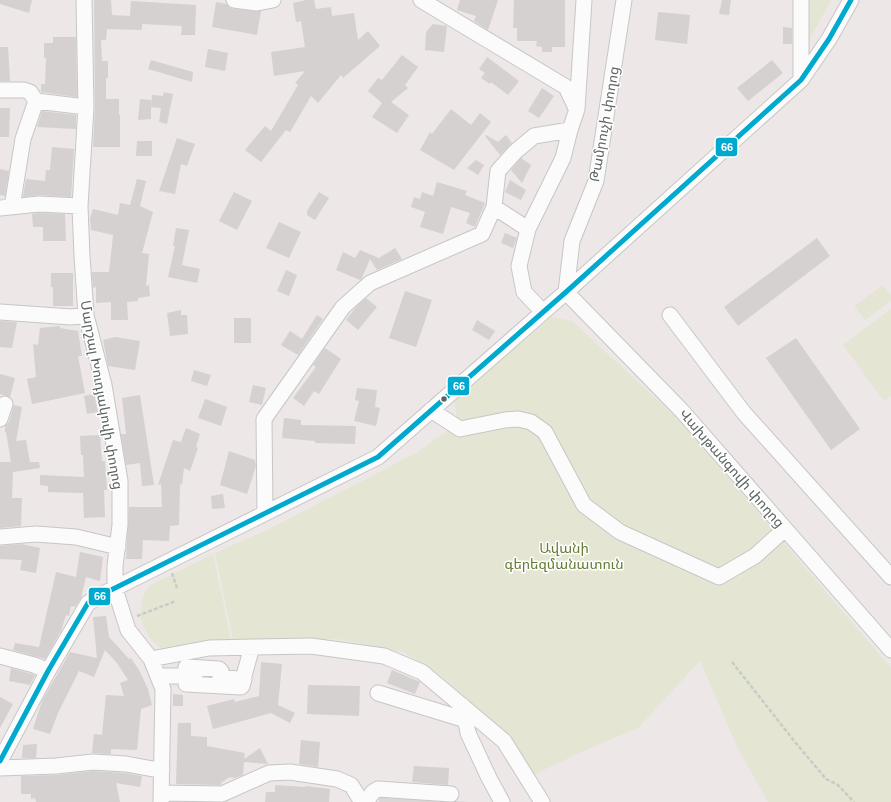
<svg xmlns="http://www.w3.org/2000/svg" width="891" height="802" viewBox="0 0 891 802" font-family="Helvetica,'Noto Sans Armenian',sans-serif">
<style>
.industrial{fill:#dcd7d7}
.green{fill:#e4e6d3}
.building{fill:#d4d1d0}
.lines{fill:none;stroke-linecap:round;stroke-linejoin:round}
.minor-casing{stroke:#c7c6c6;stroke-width:17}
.path{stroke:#c7ccc6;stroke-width:2.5;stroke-dasharray:4 2;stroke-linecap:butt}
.minor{stroke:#fcfbfb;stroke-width:15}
.bus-1-casing{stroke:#fff;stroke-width:8}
.bus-1{stroke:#00a9ce;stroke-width:5}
.bus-dot{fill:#5d6563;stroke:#fff;stroke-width:1.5}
.labels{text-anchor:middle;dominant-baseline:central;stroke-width:3;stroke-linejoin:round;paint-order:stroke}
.street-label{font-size:14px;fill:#5d6563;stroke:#fff}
.park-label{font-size:14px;fill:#677b35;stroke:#fff}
.line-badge{stroke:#fff;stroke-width:1.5}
.badge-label{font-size:11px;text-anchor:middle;font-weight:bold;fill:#fff}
</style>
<rect width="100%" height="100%" fill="#ede7e7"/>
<path class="industrial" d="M379 796 471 802H379Z"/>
<path class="green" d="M808 0H831L806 46Z
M883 285 891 296V301L865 320 854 306Z
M891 309V396L884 401 843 345Z
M552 317 572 321 680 421 891 668V802H768L738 749 700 661 638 728 588 749 533 775 516 751 471 702 438 673 403 652 337 639 233 640 215 553 267 530 418 452 458 423 454 398Z
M213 554 231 640 161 648C140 633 134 608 149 586Z"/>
<path class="building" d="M0 0H32L29 13 0 4Z
M94 0H111L112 15 130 16 131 1 196 5 195 35H181L182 26 142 24V30L107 29 106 40H101L102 61H108V78H106V99H119V115H120V147H93L95 107Z
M306 0H314L316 9 331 7 332 16 354 13 358 40 368 31 380 46 343 78 341 75 318 103 311 96 290 132 286 130 261 162 245 150 265 126 271 131 298 85 295 83 305 71 274 76 271 52 305 47 301 21 296 22 293 3Z
M460 0H498L488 30 474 21 476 16 457 10Z
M514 0H565V47H552V52H542V47L536 46 537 41H517V28H513Z
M722 0H731L729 15 719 14Z
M216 2 226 4 229 7 233 9 261 11 257 35 212 27Z
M658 12 690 15 687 44 655 40Z
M433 24 447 26 444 52 425 50 426 32Z
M783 27 792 28V44H783Z
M53 37H76L77 97 41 92V84H45L46 58H44V43H53Z
M0 47H8L10 81H0Z
M208 49 228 53 225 71 205 67Z
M402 55 418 67 405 85 408 88 391 102 409 115 397 133 372 117 382 103 368 91 378 78 382 80Z
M487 57 519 81 508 95 491 82 490 84 481 78 485 73 479 69Z
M151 60 193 72 192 82 148 69Z
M772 60 783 73 748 101 737 88Z
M542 88 554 96 539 118 528 111Z
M164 92 173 94 167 124 159 122 161 108 151 107 152 95 163 96Z
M140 99 151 100V119L138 120Z
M0 108H10L9 137H0Z
M451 109 471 125 480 113 491 122 454 170 420 150 430 132 432 134Z
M42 111 76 115V129L37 127Z
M486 135 498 142 506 135 512 143 500 155 485 136Z
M177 138 195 144 187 166 181 164 175 194 159 191Z
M137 141H152V156H136Z
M52 147 74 149 71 197 39 195 23 197 26 179 45 181 46 170H50Z
M521 158 531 165 522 183 511 170Z
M476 160 484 165 478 175 467 168Z
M0 169 9 171 5 196 0 195Z
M137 179 146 181 140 206 153 212 142 253 149 254 146 286 149 285 150 296 138 298V301L127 302 128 320H111V302L96 303V287L93 288 92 272H109L113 236V235L91 230 90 218 93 209 118 215 120 203 130 205Z
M510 180 526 190 521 200 505 192Z
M437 182 467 191 465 195 485 203 475 227 466 223 470 213 451 207 443 234 420 227 425 212 411 207 414 197 420 199 422 192 433 196Z
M234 192 252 201 237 230 219 221Z
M319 192 329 198 315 220 307 215V211Z
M39 213 65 214 66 241H43V227H33L32 214Z
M279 222 301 232 289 258 266 248Z
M176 228 189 230 182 265 200 269 197 283 168 277 175 246H173Z
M505 233 517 238 513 248 501 243Z
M817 238 830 256 738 326 724 307Z
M395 248 402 259 377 270 370 259 362 278 360 280 336 270 343 252 355 258 360 250 379 258Z
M286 270 297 275 289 296 277 291Z
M51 273H73V306H53V287H51Z
M405 291 432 300 416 347 389 338Z
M366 298 377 307 358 330 346 320 356 307Z
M181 310V315H187L188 334 170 336 167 313Z
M317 315 323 319 298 355 281 345 290 331 302 339Z
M234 318H251V343H234Z
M477 320 495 331 489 340 472 330Z
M0 321 17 322 12 348 0 347Z
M60 326V328L78 331 82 356H78L85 393 32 404 27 379 36 377 33 344 38 345 40 328Z
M115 337 140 341 135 370 108 366 103 340Z
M796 338 860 429 831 450 766 358Z
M325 348 341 359 319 394 314 391 304 406 293 398 316 367 313 365Z
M194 370 211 375 207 386 191 381Z
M0 374 15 378 10 397 0 394Z
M253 385 266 388 262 405 249 402Z
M357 388 377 390 375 407 380 408 376 426 354 421 359 401 355 400Z
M94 394 98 412 87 414 84 396Z
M140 395 154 485 142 486 140 463 126 465 121 434H126L122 398Z
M205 399 227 407 221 426 198 418Z
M14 405 22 407 16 441 26 440 30 462H39L40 468 13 472 12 498H22L21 526 0 528V462H11L6 432H5V426L9 422Z
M284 418 301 420V425L356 426 355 444 315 443V441L282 438Z
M186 428 200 434 196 447 198 448 190 471 184 468 182 485 180 484 179 525 170 526 169 541 143 540 142 559H126L129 507H162L161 484 158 485 173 440 181 442Z
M100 435 102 461H105L107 490H104L105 517 84 518 83 493 48 492V486L40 485V475L84 477 83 455H81L80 436Z
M229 451 255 460 256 466 247 494 220 485Z
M223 494 225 508 212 509 211 496Z
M21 544 40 548 36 573 20 570 22 560 0 559V546Z
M80 552 103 557 100 581 86 577 81 598 75 607 71 606 69 616 66 615 61 631 45 659 13 650 15 643 39 647 56 572 76 577Z
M106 616 109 637 129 659 131 658 139 670 148 689 152 705 141 709 137 750 111 749V754L92 753 94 734 102 735 106 695 124 696 120 683 128 680 117 663 105 650 94 677 79 671 58 713 50 734 33 729 42 701 70 652 97 658 93 617Z
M261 662 282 664 278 705 295 713 290 723 271 713 213 729 207 706 234 699 235 702 259 696Z
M11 668 35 675 30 685 9 681Z
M392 670 420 682 415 694 387 683Z
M308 685 360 686 359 716 307 714Z
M173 694 183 695V706H173Z
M0 697 13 704 0 728Z
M178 723H191V736L207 737V746L245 753 244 759 260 748 268 764 244 762 243 775 235 778 230 777 222 782 220 785 176 784Z
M301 740 320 742 318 767 299 764Z
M37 744 36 758H22L23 745Z
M414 766 449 768 448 785 412 782Z
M93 771 125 773 142 776 140 787 116 783 120 802H36L35 798 31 799V794H21V776L57 775Z
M275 785 305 787V786L330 789 329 802H265L266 792H275Z"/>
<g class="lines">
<defs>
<path id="minor" d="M84 0 86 107 80 206 82 256 86 315 104 385 120 481V525L115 566V589L128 630 151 659 163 689 161 802
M234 0 257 3 273 0
M421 0 566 87 576 108
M801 80V0
M0 90H24L30 92 36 101 86 107
M12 207 23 139 36 101
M494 207 528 229
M0 208 39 204 80 206
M566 292 682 411 891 650
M566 292 572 241 596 181 624 0
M0 312 71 317 86 315
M543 312 524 292 519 266 528 229 563 158 570 130 577 109 584 0
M670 315 744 413 891 577
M431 410 460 429 505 420 518 419 531 422 545 432 584 505 620 532 719 577 755 556 785 529
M0 419 5 404
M265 513 264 419 343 307 370 283 482 234 494 207 498 171 515 152 534 136 570 130
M0 537 36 534 76 537 118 547
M0 656 34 665 48 671
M151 659 209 648 311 646 384 656 422 672 504 741 542 802
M158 676H195
M244 679 242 686 241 687 186 684V667L219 669 221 671 220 678 243 679 252 647
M378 693 466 720
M463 706 468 733 489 778 502 802
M0 761 48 671 88 603 105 593 378 457 566 292 801 80 829 39 851 0
M0 768 56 766 93 762 126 764 153 769H162
M162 793 222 794 269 773 290 772 337 779 351 785 362 802
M366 802 373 792 378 789 451 794"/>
</defs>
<use href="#minor" class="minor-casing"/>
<path class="path" d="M172 573 177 588
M137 616 176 601
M732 662 795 742 826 779 838 785 854 802"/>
<use href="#minor" class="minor"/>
<defs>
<path id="bus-1" d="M0 761 48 671 88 603 105 593 378 457 566 292 801 80 829 39 851 0"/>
</defs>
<use href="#bus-1" class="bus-1-casing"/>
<use href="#bus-1" class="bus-1"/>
</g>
<circle class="bus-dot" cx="444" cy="399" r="3.5"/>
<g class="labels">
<g class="street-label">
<text transform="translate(604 124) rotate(-80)">Թամրուչի փողոց</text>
<text transform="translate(102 395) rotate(80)">Մարշալ Խուդյակովի փողոց</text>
<text transform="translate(732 468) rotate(49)">Վախթանգովի փողոց</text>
</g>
<g class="park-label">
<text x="564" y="548">Ավանի<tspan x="564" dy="16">գերեզմանատուն</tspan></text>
</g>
</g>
<g class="line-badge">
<rect x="715" y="137" width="23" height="20" rx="4" fill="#00a9ce"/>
<rect x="447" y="376" width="23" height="20" rx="4" fill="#00a9ce"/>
<rect x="88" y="587" width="23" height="19" rx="4" fill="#00a9ce"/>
</g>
<g class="badge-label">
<text x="727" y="151">66</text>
<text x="459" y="390">66</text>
<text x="100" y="600">66</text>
</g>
</svg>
